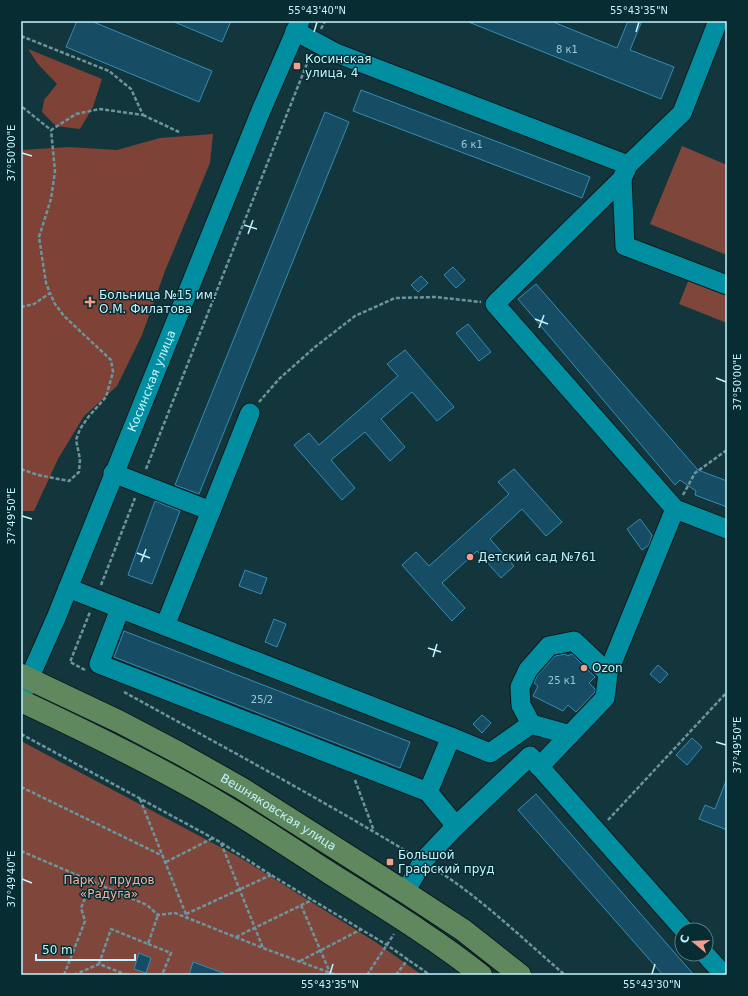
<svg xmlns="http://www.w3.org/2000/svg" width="748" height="996" viewBox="0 0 748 996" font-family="'DejaVu Sans',sans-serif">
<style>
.green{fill:#7f463c}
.forest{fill:#7e4237}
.building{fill:#164c64;stroke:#348db5}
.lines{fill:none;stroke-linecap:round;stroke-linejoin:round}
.minor-casing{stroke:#0c1b1e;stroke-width:21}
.major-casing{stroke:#0c1b1e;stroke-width:24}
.path{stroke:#6c959d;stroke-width:2.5;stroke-dasharray:4 2;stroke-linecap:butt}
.minor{stroke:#028ea1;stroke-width:19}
.major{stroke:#60885e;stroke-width:22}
.ticks{fill:none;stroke:#c3f3fd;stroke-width:1.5}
.poi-dot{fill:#f49d8c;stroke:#072c32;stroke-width:1.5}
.labels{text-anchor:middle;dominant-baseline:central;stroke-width:3;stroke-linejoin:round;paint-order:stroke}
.number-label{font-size:10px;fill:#98c9d7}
.poi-label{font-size:12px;fill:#c3f3fd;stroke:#072c32;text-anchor:start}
.street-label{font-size:12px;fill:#c3f3fd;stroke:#072c32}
.park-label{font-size:12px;fill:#faae9f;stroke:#072c32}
.neatline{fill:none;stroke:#c3f3fd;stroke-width:1.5}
.ticks-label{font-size:10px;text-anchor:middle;fill:#c3f3fd}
</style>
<rect width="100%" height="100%" fill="#13363c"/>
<path class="green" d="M682 146 727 165V255L650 224Z
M689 279 727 294V323L679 304Z
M21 741 239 857 377 943 422 975H21Z"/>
<path class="forest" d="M28 49 102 79 93 107 80 129 56 126 42 112 44 100 57 84 38 64Z
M213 134 210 163 165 271 142 335 117 386 84 416 58 459 34 511H21V150L69 147 117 150 160 138Z"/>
<path class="building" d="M77 21H91L212 71 199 102 66 47Z
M172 21H231L222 42Z
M466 21H551L617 48 628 21H642L630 50 674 67 661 99Z
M361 90 590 177 582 198 353 111Z
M325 112 349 122 199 494 175 485Z
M453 267 465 280 456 288 444 275Z
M421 276 428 283 418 292 411 285Z
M536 284 698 470 727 481V507L695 495 696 491 680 480 675 485 518 299Z
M468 324 491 352 479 361 456 333Z
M405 350 454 407 437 421 412 392 381 419 405 447 390 461 365 432 331 460 355 488 342 500 294 445 309 433 319 445 398 376 387 364Z
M514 469 562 522 546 536 522 509 490 539 514 566 501 578 477 551 442 583 465 608 452 621 402 565 416 552 429 566 509 494 498 482Z
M155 501 180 511 152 584 128 575Z
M640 519 652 535 649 545 642 550 627 529Z
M245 570 267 578 261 594 239 586Z
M274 619 286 624 277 647 265 642Z
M124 631 410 742 400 768 114 657Z
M566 654 567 656 572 654 595 677 589 683 595 689V692L576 712 568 705 563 711 533 696 538 686 534 683 537 676 555 656Z
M658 665 668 674 660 683 650 674Z
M482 715 491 723 482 733 473 724Z
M692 738 702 747 687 765 676 755Z
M726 781H727V830L699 819 705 805 715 809Z
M536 794 694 975H663L518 810Z
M139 953 151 958 146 973 134 969Z
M193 962 226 974V975H189Z"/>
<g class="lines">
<defs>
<g id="minor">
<path d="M718 21 682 113 628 165 622 179 495 304 675 509 727 529"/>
<path d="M295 31 336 53 628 165"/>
<path d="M622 179 625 246 727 285"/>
<path d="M113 473 211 511"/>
<path d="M68 588 165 626 250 413"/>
<path d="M120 609 99 664 428 792"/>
<path d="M165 626 451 737"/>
<path id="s1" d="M21 697 56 618 260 113 300 21"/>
<path d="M570 735 531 724 521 705 520 687 528 670 549 646 574 641 608 673"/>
<path d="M539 767 605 698 608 673 675 509"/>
<path d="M456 826 428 792 451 737 490 753 531 724"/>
<path d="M405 892 423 861 456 826 530 756 684 930"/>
<path d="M705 954 724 975"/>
</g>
<g id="major">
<path id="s2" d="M21 675 120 722 179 753 241 788 405 892 463 930 520 975"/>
<path d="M21 701C81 729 140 758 197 790 242 815 285 844 328 872 380 905 433 937 481 975"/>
</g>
</defs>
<use href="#minor" class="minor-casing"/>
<use href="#major" class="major-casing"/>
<path class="path" d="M321 29 325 21
M21 36 109 71 131 89 143 115 100 109 76 114 51 130 21 106
M143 115 179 132
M21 307 34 304 50 293 46 283 39 237 51 199 55 171 51 130
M259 402 279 379 315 347 355 316 395 298 435 297 481 302
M21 469 38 475 69 481 79 472 80 459 76 440 80 429 89 416 106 397 113 372 111 360 64 316 55 304 50 293
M146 469 310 56
M683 495 695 473 727 450
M101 585 135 498
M85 670 70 662 90 612
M124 692C220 745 317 797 411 854
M21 734 220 842 271 875 387 945 430 975
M355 780 374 831
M21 787 163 856
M140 799 187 917
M608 820 727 692
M221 843 263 948
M21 851 147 905 158 915 175 913 263 948 336 975
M166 862 213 838
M435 869C480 897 524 940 565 975
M301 905 331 975
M186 914 271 875
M236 937 312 900
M148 944 171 953 162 975
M300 961 362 929
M99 964 111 929 148 944 158 915
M64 975 85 921 81 908 92 881
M74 975 99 964 127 975
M367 975 394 934
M396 975 408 959"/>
<use href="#minor" class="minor"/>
<use href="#major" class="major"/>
</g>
<path class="ticks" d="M314 32 317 22M636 32 639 22M22 153 32 156M244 225 257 229M248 234 253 220M535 319 548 324M539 328 544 315M716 378 726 382M22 516 32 519M137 553 150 558M141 562 146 549M428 648 441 652M433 657 437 644M716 742 726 745M22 879 32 883M330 974 333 964M652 974 655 964"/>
<g class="poi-dot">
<rect x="293" y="62" width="8" height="8" rx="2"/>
<path d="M88 296h4v4h4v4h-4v4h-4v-4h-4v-4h4z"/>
<circle cx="470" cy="557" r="4"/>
<circle cx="584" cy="668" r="4"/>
<rect x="386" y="858" width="8" height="8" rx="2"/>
</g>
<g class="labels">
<g class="number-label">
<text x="567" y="49">8 к1</text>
<text x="472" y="144">6 к1</text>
<text x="562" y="680">25 к1</text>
<text x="262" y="699">25/2</text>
</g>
<g class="poi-label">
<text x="305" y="59">Косинская<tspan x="305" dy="14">улица, 4</tspan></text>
<text x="99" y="295">Больница №15 им.<tspan x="99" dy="14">О.М. Филатова</tspan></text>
<text x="478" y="557">Детский сад №761</text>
<text x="592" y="668">Ozon</text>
<text x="398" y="855">Большой<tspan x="398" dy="14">Графский пруд</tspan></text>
</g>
<g class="street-label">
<text stroke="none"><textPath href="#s1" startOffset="342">Косинская улица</textPath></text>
<text stroke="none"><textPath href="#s2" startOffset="292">Вешняковская улица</textPath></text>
</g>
<g class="park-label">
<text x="109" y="880">Парк у прудов<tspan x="109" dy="14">«Радуга»</tspan></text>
</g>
</g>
<rect width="748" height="996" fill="none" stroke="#072c32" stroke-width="44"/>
<g transform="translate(694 942) rotate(288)"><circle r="19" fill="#072c32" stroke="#527c83"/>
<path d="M0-3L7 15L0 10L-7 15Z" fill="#f49d8c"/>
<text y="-6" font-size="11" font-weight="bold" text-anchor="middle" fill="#c3f3fd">С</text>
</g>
<path d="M36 954v6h99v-6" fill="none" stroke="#c3f3fd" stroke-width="2"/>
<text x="42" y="954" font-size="12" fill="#c3f3fd" stroke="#072c32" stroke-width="3" paint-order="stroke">50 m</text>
<rect x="22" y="22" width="704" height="952" class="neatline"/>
<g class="ticks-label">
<text x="317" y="14">55°43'40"N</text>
<text x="639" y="14">55°43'35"N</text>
<text transform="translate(11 153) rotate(-90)" y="4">37°50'00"E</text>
<text transform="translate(737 382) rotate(-90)" y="4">37°50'00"E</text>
<text transform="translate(11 516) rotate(-90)" y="4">37°49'50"E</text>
<text transform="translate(737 745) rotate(-90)" y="4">37°49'50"E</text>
<text transform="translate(11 879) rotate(-90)" y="4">37°49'40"E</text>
<text x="330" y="988">55°43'35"N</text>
<text x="652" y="988">55°43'30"N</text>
</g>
</svg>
